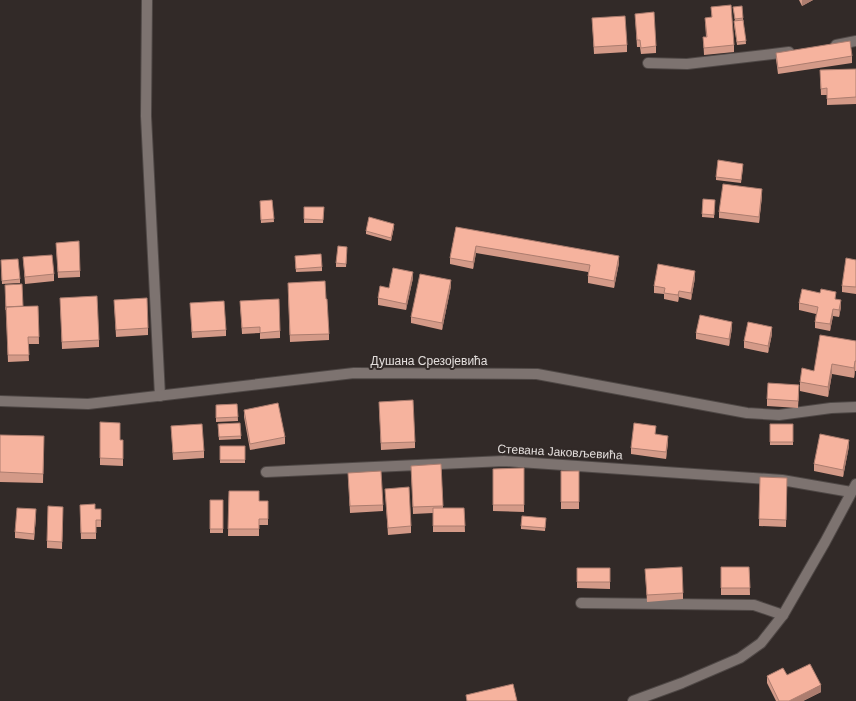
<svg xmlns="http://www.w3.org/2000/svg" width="856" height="701" viewBox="0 0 856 701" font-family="Arial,sans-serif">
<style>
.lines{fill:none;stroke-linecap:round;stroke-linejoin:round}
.lane-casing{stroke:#4f4846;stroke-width:12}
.street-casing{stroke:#4f4846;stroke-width:12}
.lane{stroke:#7d7370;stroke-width:10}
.street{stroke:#7d7370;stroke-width:10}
.wall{fill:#d49a88}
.shaded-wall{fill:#ac7d6f}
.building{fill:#f6b39e;stroke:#ac7d6f}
.labels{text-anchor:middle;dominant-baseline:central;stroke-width:4;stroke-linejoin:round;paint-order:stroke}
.street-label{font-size:12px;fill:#e4dfdd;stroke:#322a28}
</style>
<rect width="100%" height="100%" fill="#322a28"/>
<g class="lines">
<defs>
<path id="lane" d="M147 0 146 116 160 396
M836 45 856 41
M648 63 687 64 789 52
M581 603 754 605 783 615"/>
<path id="street" d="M0 401 88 404 354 373 537 374 747 413 779 415 831 408 856 407
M266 472 504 461 782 480 851 492
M633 701 682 683 740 658 761 643 783 615 825 542 856 484"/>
</defs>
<use href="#lane" class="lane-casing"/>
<use href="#street" class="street-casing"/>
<use href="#lane" class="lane"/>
<use href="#street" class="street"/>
</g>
<path class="wall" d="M799 0H813L802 6Z
M711 7 734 45V52L704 55 703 37H706L705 18H712Z
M733 7 743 18 746 44 737 45 734 24V21H735Z
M635 14 656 46V53L641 54 640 47H637Z
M592 18 627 45V52L594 54Z
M776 53 852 56V63L778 74 776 59Z
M856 69V104L827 105V95H821L820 70Z
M743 167 741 183 716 180V177Z
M762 196 759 223 719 218V212Z
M703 199 715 200 714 218 702 217Z
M272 200 274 222 261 223 260 205Z
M304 207H324L323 223H304Z
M394 227 391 241 366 234V231Z
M456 227 619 263 614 288 588 283V272L476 253 473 269 450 264V258Z
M56 243 80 271V277L58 278Z
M347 251 346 267H336V263Z
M23 257 54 274V281L25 284Z
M295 259 322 267V271L296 272Z
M1 260 20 279V283L2 284Z
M856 260V294L842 292V286Z
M413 278 406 310 378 305V298L389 288Z
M695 278 691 300 679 297 678 302 664 299V294L654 293V286Z
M5 285 23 306H38L39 344H28L29 361 8 362Z
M451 286 442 330 411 323V317Z
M288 289 326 299 329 334V340L290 342Z
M60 298 99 340V347L62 349Z
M114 300 148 328V335L116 337Z
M836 300 841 307 839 317 833 316 830 331 815 328V322L816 314 799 310V303Z
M240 301 280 331V338L260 339V333L242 334Z
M190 303 226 330V336L192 338Z
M732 328 729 346 696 339V333Z
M772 334 768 353 744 348V341Z
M856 341V371H855L854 378 832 374 828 397 800 391V382L814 371Z
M799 392 798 408 767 406V399Z
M379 402 415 442V448L381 450Z
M237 404 238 421 216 422V405Z
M244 410 285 437V444L250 450 244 417Z
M100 422 120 440H123V466L100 465Z
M240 423 241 439 219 440 218 424Z
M770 424H793V445H770Z
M171 426 204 451V458L173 460Z
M656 434 668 442 666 459 631 454V448Z
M0 435 44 436 43 483 0 482Z
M220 446H245V463H220Z
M849 446 843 477 814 471V464Z
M441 464 443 508H464L465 532H433V513L413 514 411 466Z
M524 468V512L493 511V469Z
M561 471H579V509H561Z
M348 473 383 505V511L350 513Z
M760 477 787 478 786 527 759 526Z
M385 489 411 526V533L388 535Z
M229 491 259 501H268V525H259V536H228Z
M210 500H223V533H210Z
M80 505 95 509H101V527H96V539H81Z
M63 507 62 549 47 548V541Z
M36 516 34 540 15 538V532Z
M546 518 545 531 521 529V526Z
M721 567H749L750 595H721Z
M577 568H610V589L577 588Z
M645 569 683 593V599L647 602Z
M787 675 821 692 803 701H776L767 683V676Z"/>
<path class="shaded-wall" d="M802 0H813L802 6Z
M762 189V196L759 223V217Z
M394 224V227L391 241V238Z
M476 246V253L473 269V262Z
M619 256V263L614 288V281Z
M695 271V278L691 300V293Z
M413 272V278L406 310V304Z
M451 280V286L442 330V323Z
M679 291V297L678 302V295Z
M841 300V307L839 317V310Z
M833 309V316L830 331V324Z
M732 322V328L729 346V339Z
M772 327V334L768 353V346Z
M855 361V371L854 378V368Z
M832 364V374L828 397V387Z
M668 436V442L666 459V452Z
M849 440V446L843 477V470Z
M36 509V516L34 540V534Z
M821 685V692L803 701H789Z"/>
<path class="building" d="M731 5 734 45 704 48 703 37H707L705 18 712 17 711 7Z
M742 6 743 18 735 19 733 7Z
M654 12 656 46 641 48 640 40H637L635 14Z
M625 16 627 45 594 47 592 18Z
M743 20 746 41 737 42 734 21Z
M850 41 852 56 778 68 776 53Z
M856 69V97L827 99V88L821 89 820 70Z
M718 160 743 164 741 180 716 177Z
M723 184 762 189 759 217 719 212Z
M703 199 715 200 714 215 702 214Z
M272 200 274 219 261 220 260 201Z
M304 207H324L323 220 304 219Z
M369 217 394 224 391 238 366 231Z
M456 227 619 256 614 281 588 276 590 265 476 246 473 262 450 258Z
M79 241 80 271 58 272 56 243Z
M338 246 347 247 346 264 336 263Z
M321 254 322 267 296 269 295 256Z
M52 255 54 274 25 277 23 257Z
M846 258 856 260V287L842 286Z
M18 259 20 279 2 281 1 260Z
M658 264 695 271 691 293 679 291 678 295 664 293 665 288 654 286Z
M393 268 413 272 406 304 378 298 380 286 389 288Z
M420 274 451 280 442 323 411 317Z
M325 281 326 299H327L329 334 290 335 288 283Z
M22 284 23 306 6 307V310L5 285Z
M802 289 820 293 821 289 836 292 835 299 841 300 839 310 833 309 830 324 815 322 818 307 799 303Z
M97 296 99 340 62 342 60 298Z
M147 298 148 328 116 330 114 300Z
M279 299 280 331 260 333V327L242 328 240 301Z
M224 301 226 330 192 332 190 303Z
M38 306 39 337H28L29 355H8L6 307Z
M700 315 732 322 729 339 696 333Z
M748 322 772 327 768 346 744 341Z
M820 335 856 341V361H855L854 368 832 364 828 387 800 382 802 368 814 371Z
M768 383 799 385 798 401 767 399Z
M413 400 415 442 381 443 379 402Z
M278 403 285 437 250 444 244 410Z
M237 404 238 417 216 418V405Z
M100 422 120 423V440H123V459L100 458Z
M240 423 241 436 219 437 218 424Z
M634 423 656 426 655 434 668 436 666 452 631 448Z
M202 424 204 451 173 453 171 426Z
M770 424H793V442H770Z
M820 434 849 440 843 470 814 464Z
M0 435 44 436 43 474 0 472Z
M220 446H245V460H220Z
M441 464 443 506 413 507 411 466Z
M524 468V505H493V469Z
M381 471 383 505 350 506 348 473Z
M561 471H579V502H561Z
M760 477 787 478 786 520 759 519Z
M409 487 411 526 388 528 385 489Z
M229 491H259V501H268V519H259V529H228Z
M210 500H223V529H210Z
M95 504V509H101V520H96V533H81L80 505Z
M48 506 63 507 62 542 47 541Z
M17 508 36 509 34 534 15 532Z
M433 508H464L465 526H433Z
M522 516 546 518 545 528 521 526Z
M682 567 683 593 647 595 645 569Z
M721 567H749L750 588H721Z
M577 568H610V582H577Z
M810 664 821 685 789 701H779L767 676 783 668 787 675Z
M513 684 517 701H467L466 695Z"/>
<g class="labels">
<g class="street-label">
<text x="429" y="361">Душана Срезојевића</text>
<text transform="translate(560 452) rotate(3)">Стевана Јаковљевића</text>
</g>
</g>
</svg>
